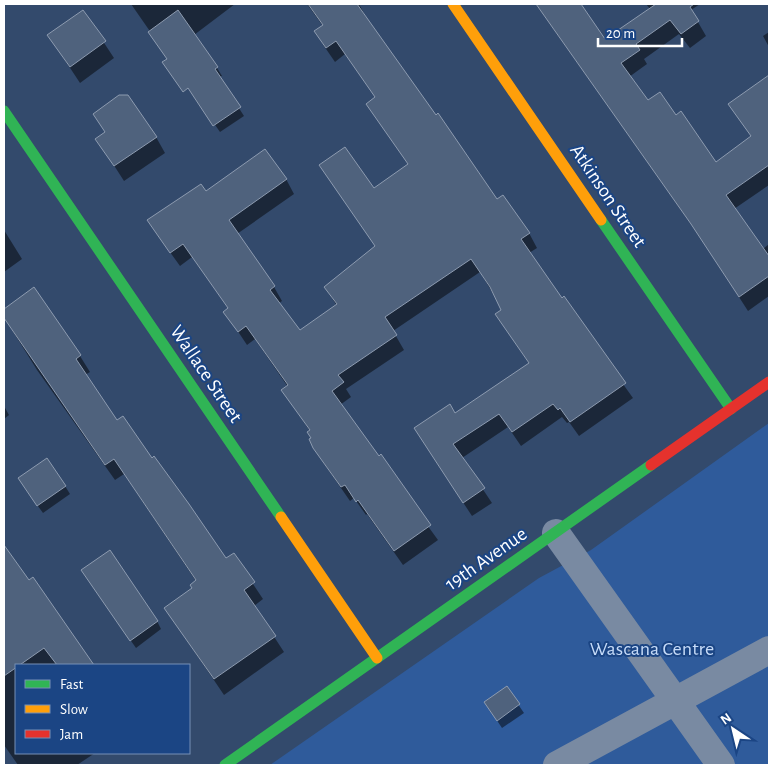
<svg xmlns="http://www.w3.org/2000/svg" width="773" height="769" viewBox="0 0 773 769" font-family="'Alegreya Sans',sans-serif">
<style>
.green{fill:#2f5b9b}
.shadow{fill:#0007}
.building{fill:#4f627d;stroke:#8d9bb0}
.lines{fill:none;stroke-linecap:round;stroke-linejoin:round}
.street{stroke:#798aa2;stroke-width:28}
.fast{stroke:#30b455;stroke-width:11}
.slow{stroke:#ff9f0a;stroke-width:11}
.jam{stroke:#e5322d;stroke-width:11}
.labels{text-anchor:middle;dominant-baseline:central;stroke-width:4;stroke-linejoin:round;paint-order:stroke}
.street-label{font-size:20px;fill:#fff;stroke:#1b4584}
.park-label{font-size:20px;fill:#c6dbf8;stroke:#1b4584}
</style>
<rect width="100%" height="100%" fill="#334a6c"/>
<path class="green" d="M769 423V765H270L539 578 591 550Z"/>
<path class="shadow" d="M131 4H235L194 35 217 68 222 76 219 77 244 116 220 132Z
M307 4H359L369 23 497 201 529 233 537 248 529 253 633 398 579 436 569 422 567 423 562 417 521 446 508 427 462 458 492 503 472 516 424 443 455 415 530 365 497 315 503 310 480 272 393 331 404 350 346 389 351 397 340 405 438 540 403 565 367 514 366 515 354 498 350 501 323 462 314 447 310 431 283 390 288 387 255 339 247 345 225 312 229 309 192 257 180 266 157 234 205 193 286 179 294 194 237 234 274 287 282 301 279 303 300 332 337 306 325 287 376 247 373 190 409 165 367 104 376 98 345 54 335 62 324 46 316 32 323 26Z
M536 4H581L605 41 650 9 646 4H700L691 10 706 36 690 48 679 34 644 59 647 64 629 77 647 102 675 117 716 163 752 137 730 104 769 77V185L734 209 763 249 769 244V296L748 311 701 238Z
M83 11 114 58 80 83 49 36Z
M769 32V47L763 36Z
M156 137 165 153 124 181 97 139Z
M4 230 22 259 4 272Z
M34 289 80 356 90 372 85 375 117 422 225 560 233 554 263 599 254 606 284 652 224 695 165 608 193 588 196 581 124 474 115 480 37 370 4 317V310Z
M4 406 9 415 4 419Z
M65 486 70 494 43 513 24 487Z
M4 548 28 582 32 579 93 665H16V753H95L77 765H18L4 745Z
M87 578 157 621 161 629 136 648Z
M507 688 524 713 502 728 490 710Z"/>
<path class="building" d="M308 4H357L436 115 438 113 497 199 503 195 530 233 521 239 562 298 564 296 626 383 570 422 560 408 558 410 553 404 512 432 499 414 453 444 485 488 463 503 414 428 450 404 455 413 529 363 495 314 501 310 490 287 471 259 385 317 397 335 338 375 344 382 332 391 379 456 381 454 431 525 394 551 358 500 356 502 345 485 341 487 313 448 309 439 311 438 307 432 310 430 281 390 288 385 246 326 238 332 223 312 228 308 183 244 170 253 147 220 201 184 206 191 265 149 287 179 229 220 275 286 270 290 300 330 337 304 324 287 375 246 319 165 345 147 374 188 408 164 366 104 375 97 336 41 326 48 314 31 323 25Z
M536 4H581L605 39 656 4H694L690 7 699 21 681 34 670 20 636 44 640 50 621 63 648 100 660 92 676 115 681 111 716 162 751 136 728 104 769 75V165L726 195 769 256V276L739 297 691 224Z
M83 10 106 41 70 67 47 35Z
M178 10 218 67 215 69 241 107 213 126 188 88 183 92 162 62 167 59 148 32Z
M119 95H128L157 137 114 166 95 139 105 132 93 114Z
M34 287 81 355 76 359 117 420 123 416 152 458 154 456 189 504 226 558 234 553 255 582 244 590 276 636 214 679 164 608 192 588 190 585 196 580 114 459 105 465 4 318V309Z
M47 458 66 486 37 506 18 478Z
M4 545 29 580 33 577 94 665H57L44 648 4 676Z
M110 550 158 621 130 641 81 570Z
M507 686 520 704 497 721 484 702Z"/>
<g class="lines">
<path class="street" d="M556 533 721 765
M557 765 769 650"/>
<path class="fast" d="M4 111 281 517
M601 220 731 409
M225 765 651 465"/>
<path class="slow" d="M453 4 601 220
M281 517 377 658"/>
<path class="jam" d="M651 465 769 382"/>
</g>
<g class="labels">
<g class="street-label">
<text transform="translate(608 196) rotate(56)">Atkinson Street</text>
<text transform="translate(206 374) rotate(56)">Wallace Street</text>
<text transform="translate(486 559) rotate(-35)">19th Avenue</text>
</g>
<g class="park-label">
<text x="652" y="649">Wascana Centre</text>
</g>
</g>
<rect width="773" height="769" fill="none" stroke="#ffffff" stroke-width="10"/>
<rect x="15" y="664" width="175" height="90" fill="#1b4584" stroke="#768fb5"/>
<rect x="25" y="680" width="25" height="8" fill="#30b455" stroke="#768fb5"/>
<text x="60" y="689" font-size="15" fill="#ffffff">Fast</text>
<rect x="25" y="705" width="25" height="8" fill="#ff9f0a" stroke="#768fb5"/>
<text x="60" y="714" font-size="15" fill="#ffffff">Slow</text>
<rect x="25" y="730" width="25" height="8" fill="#e5322d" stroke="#768fb5"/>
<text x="60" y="739" font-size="15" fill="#ffffff">Jam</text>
<g transform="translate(733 729) rotate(325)" stroke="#1b4584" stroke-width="4" paint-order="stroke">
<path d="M0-4L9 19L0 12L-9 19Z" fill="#ffffff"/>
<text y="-8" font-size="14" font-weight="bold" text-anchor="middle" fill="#ffffff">N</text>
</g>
<path d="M598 38v8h84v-8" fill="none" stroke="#ffffff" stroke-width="2.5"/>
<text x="606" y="38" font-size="15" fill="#ffffff" stroke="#1b4584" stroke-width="4" paint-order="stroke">20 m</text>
</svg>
